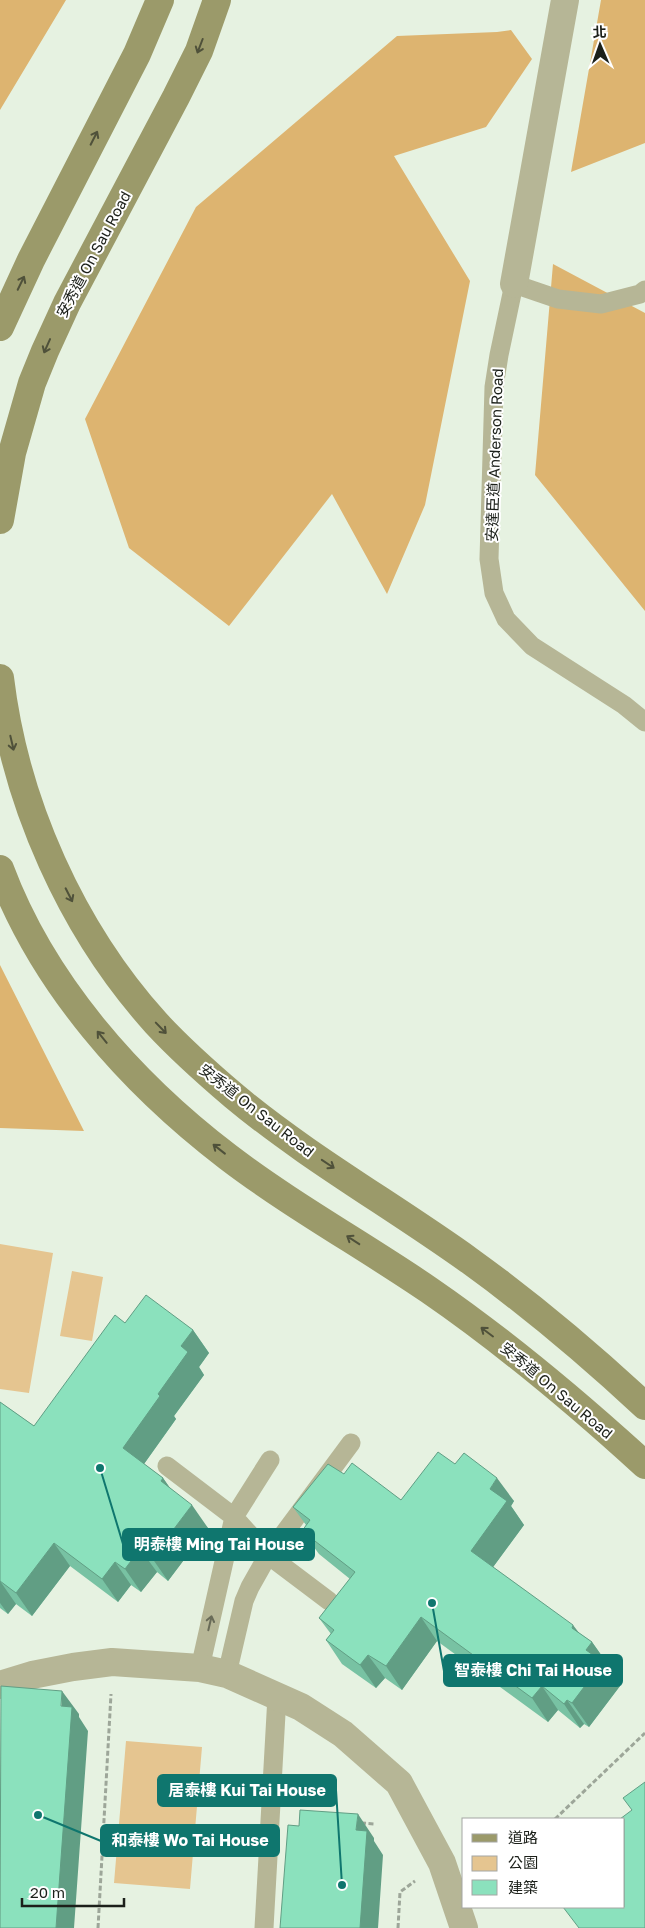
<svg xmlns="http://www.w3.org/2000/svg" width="645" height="1928" viewBox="0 0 645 1928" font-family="'Golos Text','Noto Sans TC',sans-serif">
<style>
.green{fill:#e5c590}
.forest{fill:#ddb470}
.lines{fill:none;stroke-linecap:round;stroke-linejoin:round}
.path{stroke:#9da699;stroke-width:3;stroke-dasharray:5 2.5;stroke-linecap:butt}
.lane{stroke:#b6b696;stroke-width:19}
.street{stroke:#b6b696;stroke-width:28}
.secondary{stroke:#9b9a6a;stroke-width:28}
.wall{fill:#78c2a3}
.shaded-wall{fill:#619e84}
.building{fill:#8be1bd;stroke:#619e84}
.oneway{stroke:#4f513a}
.oneway2{stroke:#696b58}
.labels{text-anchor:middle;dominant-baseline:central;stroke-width:4;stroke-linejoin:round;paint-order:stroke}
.street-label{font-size:15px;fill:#1c201a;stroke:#fff}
.leader{fill:none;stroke:#0f766e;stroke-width:2}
.callout-dot{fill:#0f766e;stroke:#fff;stroke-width:2}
.callout{fill:#0f766e;stroke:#0f766e;stroke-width:2}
.callout-label{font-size:16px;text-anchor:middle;font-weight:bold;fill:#fff}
</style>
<rect width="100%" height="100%" fill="#e6f2e1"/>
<path class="green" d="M0 1244 53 1253 29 1393 0 1389Z
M72 1271 103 1277 92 1341 60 1336Z
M126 1741 202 1747 190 1889 114 1883Z"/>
<path class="forest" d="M0 0H66L0 110Z
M601 0H645V143L571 172Z
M511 30 532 59 486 127 394 156 470 281 425 505 387 594 332 494 229 626 129 548 85 419 196 207 397 36 497 32Z
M553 264 645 313V611L535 475Z
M0 965 84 1131 0 1128Z"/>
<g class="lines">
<path class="path" d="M555 1819 645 1733
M361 1823 375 1824
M98 1928 111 1694
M398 1928 400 1892 415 1881"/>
<path class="lane" d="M645 290 640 294 601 304 558 299 514 284 499 355 494 387 489 559 494 593 506 619 532 646 624 705 645 722
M167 1466 234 1517 268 1555 329 1601
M200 1668 234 1517 270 1460
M227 1674 244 1601 250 1587 268 1555 351 1443
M264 1928 277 1696"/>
<path class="street" d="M514 284 565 0
M0 1685 32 1675 73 1667 112 1662 200 1668 227 1674 301 1707 343 1734 399 1783 442 1863 464 1928"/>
<path class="secondary" d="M0 327 31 260 137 54 160 0
M0 520 12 453 32 383 45 351 67 303 176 97 199 51 217 0
M0 678C15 803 72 930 156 1023 180 1049 207 1073 234 1096 307 1157 392 1205 470 1261 531 1305 589 1354 645 1406
M0 869C43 984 131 1083 228 1157 291 1205 363 1245 429 1290 506 1343 576 1402 645 1465"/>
</g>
<path class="wall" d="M125 1323 193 1330 209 1353 199 1367 204 1375 174 1416 176 1419 144 1464 163 1478 170 1488 208 1528 168 1581 157 1572 141 1592 131 1585 118 1602 70 1566 32 1616 16 1604 8 1614 0 1608V1402L34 1426Z
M455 1464 514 1501 511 1506 524 1525 493 1567 579 1633 592 1642 609 1666 607 1667 620 1686 589 1727 584 1724 580 1728 558 1710 548 1722 437 1641 402 1690 385 1678 376 1688 342 1664 326 1640 331 1634 319 1618 350 1579 319 1554 302 1531 306 1525 293 1507 344 1474 401 1500Z"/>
<path class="shaded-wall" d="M193 1330 209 1353 199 1367 204 1375 174 1416 176 1419 139 1471 123 1448 158 1394 181 1346Z
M163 1478 179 1501 161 1481Z
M497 1478 514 1501 511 1506 524 1525 488 1574 471 1551 490 1489Z
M192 1505 208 1528 168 1581 152 1558Z
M54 1543 70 1566 32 1616 16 1593Z
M140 1549 157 1572 141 1592 125 1569Z
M115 1562 131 1585 118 1602 102 1579Z
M0 1581 16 1604 8 1614 0 1603Z
M421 1617 437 1641 402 1690 386 1666Z
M573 1625 589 1646 592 1642 609 1666 607 1667 620 1686 589 1727 572 1703V1628Z
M368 1655 385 1678 376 1688 360 1665Z
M542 1686 558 1710 548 1722 532 1698Z
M62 1691 79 1714V1717L88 1731 74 1928H56Z
M567 1700 584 1724 580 1728 564 1704Z
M358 1814 374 1838V1841L383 1855 378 1928H360L356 1830Z"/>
<path class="building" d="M146 1295 193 1330 181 1346 188 1352 158 1394 160 1396 123 1448 163 1478 161 1481 192 1505 152 1558 140 1549 125 1569 115 1562 102 1579 54 1543 16 1593 0 1581V1402L34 1426 115 1315 125 1323Z
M438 1452 455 1464 464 1453 497 1478 490 1489 507 1501 471 1551 573 1625 572 1628 592 1642 586 1650 603 1662 572 1703 567 1700 564 1704 542 1686 532 1698 421 1617 386 1666 368 1655 360 1665 326 1640 334 1630 319 1618 355 1572 302 1531 310 1520 293 1507 328 1464 344 1474 352 1463 401 1500Z
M1 1686 62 1691 61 1706 72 1707 56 1928H0Z
M645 1782V1928H579L563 1907H624V1819H620L632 1810 623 1798Z
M300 1810 358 1814 356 1830 367 1831 360 1928H280L288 1825 299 1826Z"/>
<defs><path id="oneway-shaft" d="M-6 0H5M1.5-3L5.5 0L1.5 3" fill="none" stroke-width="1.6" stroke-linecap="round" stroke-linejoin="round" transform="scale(1.25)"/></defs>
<g class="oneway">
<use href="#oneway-shaft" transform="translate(200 46) rotate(111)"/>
<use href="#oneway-shaft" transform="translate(94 138) rotate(-63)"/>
<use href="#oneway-shaft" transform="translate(21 283) rotate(-64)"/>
<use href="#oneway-shaft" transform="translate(47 346) rotate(114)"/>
<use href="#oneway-shaft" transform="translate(12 743) rotate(77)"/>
<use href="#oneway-shaft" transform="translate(69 895) rotate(63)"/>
<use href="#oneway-shaft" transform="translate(161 1028) rotate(46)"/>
<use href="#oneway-shaft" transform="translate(102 1037) rotate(-129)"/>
<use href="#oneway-shaft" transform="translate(219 1149) rotate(-142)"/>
<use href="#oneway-shaft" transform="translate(328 1164) rotate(34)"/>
<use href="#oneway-shaft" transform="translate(353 1240) rotate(-147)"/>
<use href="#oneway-shaft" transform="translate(487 1332) rotate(-143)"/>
</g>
<use class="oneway2" href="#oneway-shaft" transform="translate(210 1623) rotate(-77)"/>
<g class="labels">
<g class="street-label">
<text transform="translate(93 254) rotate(-62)">安秀道 On Sau Road</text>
<text transform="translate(494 455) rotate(-88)">安達臣道 Anderson Road</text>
<text transform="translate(257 1110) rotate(38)">安秀道 On Sau Road</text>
<text transform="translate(557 1390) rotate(40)">安秀道 On Sau Road</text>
</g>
</g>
<path class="leader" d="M100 1468L123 1544M432 1603L444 1671M342 1885L336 1790M38 1815L101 1841"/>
<g class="callout-dot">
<circle cx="100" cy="1468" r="5"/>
<circle cx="432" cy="1603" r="5"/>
<circle cx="342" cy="1885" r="5"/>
<circle cx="38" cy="1815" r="5"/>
</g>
<g class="callout">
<rect x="123" y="1529" width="191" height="31" rx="5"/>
<rect x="444" y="1655" width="178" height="31" rx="5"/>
<rect x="158" y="1775" width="178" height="31" rx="5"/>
<rect x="101" y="1825" width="178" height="31" rx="5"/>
</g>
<g class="callout-label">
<text x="219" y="1550">明泰樓 Ming Tai House</text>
<text x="533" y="1676">智泰樓 Chi Tai House</text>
<text x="247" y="1796">居泰樓 Kui Tai House</text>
<text x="190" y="1846">和泰樓 Wo Tai House</text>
</g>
<rect x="462" y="1818" width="162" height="90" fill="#ffffff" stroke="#a4a6a3"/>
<rect x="472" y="1834" width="25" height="8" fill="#9b9a6a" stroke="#a4a6a3"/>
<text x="508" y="1843" font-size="15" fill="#1c201a">道路</text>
<rect x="472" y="1856" width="25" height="15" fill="#e5c590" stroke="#a4a6a3"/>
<text x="508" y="1868" font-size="15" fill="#1c201a">公園</text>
<rect x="472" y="1880" width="25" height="15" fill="#8be1bd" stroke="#a4a6a3"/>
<text x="508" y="1893" font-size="15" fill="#1c201a">建築</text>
<g transform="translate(600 45) rotate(358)" stroke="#ffffff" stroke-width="4" paint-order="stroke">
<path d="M0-4L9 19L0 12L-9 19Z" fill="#1c201a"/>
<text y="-8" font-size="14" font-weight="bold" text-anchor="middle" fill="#1c201a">北</text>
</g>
<path d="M22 1898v8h102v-8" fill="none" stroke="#1c201a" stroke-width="2.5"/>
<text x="30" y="1898" font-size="15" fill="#1c201a" stroke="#ffffff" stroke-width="4" paint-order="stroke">20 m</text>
</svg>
